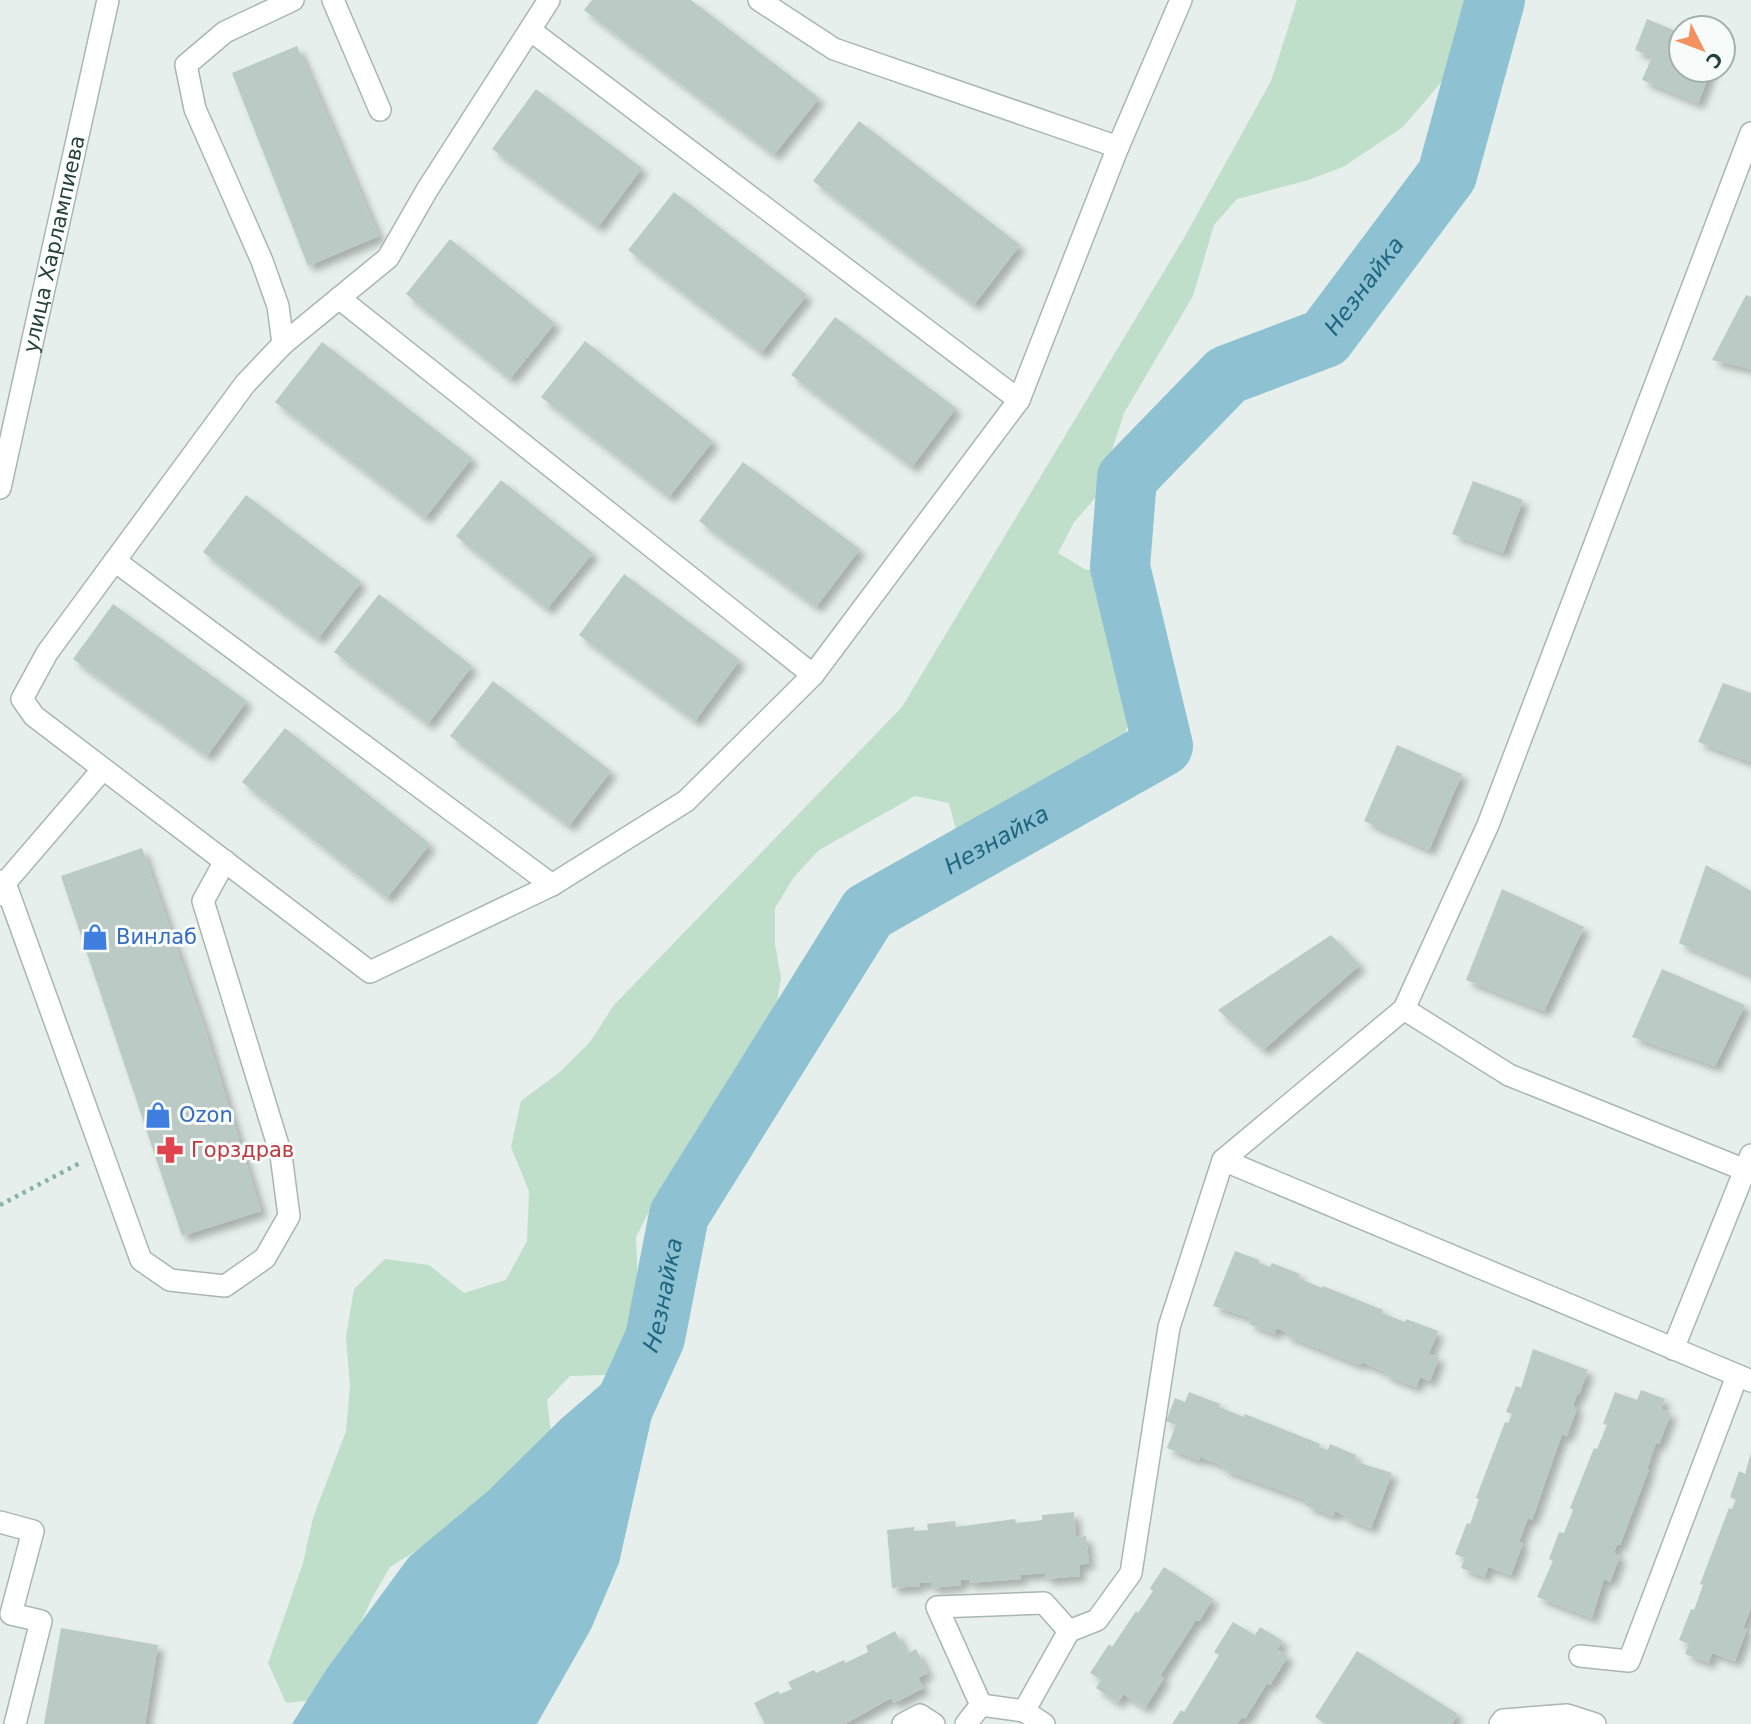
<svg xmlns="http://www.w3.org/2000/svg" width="1751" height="1724" viewBox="0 0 1751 1724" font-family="'DejaVu Sans',sans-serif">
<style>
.green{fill:#bfdfcb}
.water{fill:#8ec2d3}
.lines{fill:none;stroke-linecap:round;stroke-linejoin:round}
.river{stroke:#8ec2d3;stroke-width:60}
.building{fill:#bbcac5;filter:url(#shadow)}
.minor-casing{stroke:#a8b7b3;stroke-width:24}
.path{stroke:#86b2a9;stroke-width:4.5;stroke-dasharray:3.5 5;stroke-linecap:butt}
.minor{stroke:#fff;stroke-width:21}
.labels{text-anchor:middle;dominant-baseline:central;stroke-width:6;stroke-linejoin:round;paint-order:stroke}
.street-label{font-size:21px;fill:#24413c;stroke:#f7fbf9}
.shop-label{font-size:21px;fill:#366cbe;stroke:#f7fbf9;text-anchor:start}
.health-label{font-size:21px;fill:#be3a42;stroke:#f7fbf9;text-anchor:start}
.water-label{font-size:23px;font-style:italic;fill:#1d657f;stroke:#f7fbf9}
</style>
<defs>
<filter id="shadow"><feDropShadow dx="6" dy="6" stdDeviation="3.5" flood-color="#0004"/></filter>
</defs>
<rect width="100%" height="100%" fill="#e6efeb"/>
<path class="green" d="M1297 0H1473L1469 40 1450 72 1403 127 1343 167 1308 180 1237 199 1214 225 1193 296 1124 413 1097 496 1074 522 1058 553 1086 570 1120 567 1126 578 1136 610 1140 644 1132 714 1120 747 1028 808 995 826 958 838 949 803 915 796 819 850 794 877 775 908V944L781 978 775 1013 744 1090 723 1119 671 1176 652 1205 636 1237 639 1315 630 1351 606 1375 570 1376 547 1400 555 1465 390 1567 372 1598 343 1662 321 1699 286 1703 268 1663 303 1563 313 1518 346 1431 350 1386 346 1337 354 1289 385 1259 429 1265 464 1293 506 1280 527 1241 529 1191 511 1147 521 1101 560 1072 590 1042 614 1005 902 707 1184 238 1271 81Z"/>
<path class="water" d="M655 1338 654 1407 619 1563 591 1629 537 1724H292L326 1670 409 1557 488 1491 561 1419Z"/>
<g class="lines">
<path class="river" id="s1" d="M622 1411 655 1338 679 1215 868 912 1163 746 1120 567 1127 478 1227 375 1325 338 1447 175 1495 0"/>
</g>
<path class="building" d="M592 0H691L819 98 774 155 584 10Z
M1647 19 1681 33V70H1711L1698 103 1642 80 1652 57 1635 50Z
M297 46 379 236 308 266 232 73Z
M536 89 642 168 598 227 492 149Z
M859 121 1020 245 974 305 813 181Z
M674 192 807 295 761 353 628 250Z
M450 239 555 323 510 379 406 294Z
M1746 295 1751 297V369L1712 360Z
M835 317 956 408 912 467 791 375Z
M585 341 713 441 669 497 541 397Z
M322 342 472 458 425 518 275 402Z
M743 462 860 549 816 607 699 521Z
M501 480 593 553 547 609 456 536Z
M1473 481 1523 500 1503 553 1452 534Z
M246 495 361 582 318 639 203 552Z
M624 574 740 660 695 721 579 635Z
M379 594 472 666 428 724 334 652Z
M113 604 247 701 207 756 73 659Z
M493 681 611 771 569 826 450 736Z
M1723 683 1751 693V762L1698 742Z
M285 728 430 844 387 898 242 782Z
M1397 745 1462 774 1429 850 1364 821Z
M142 848 206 1033 261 1211 182 1236 61 876Z
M1706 865 1751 891V975L1679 943Z
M1502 889 1584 927 1544 1011 1466 980Z
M1331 935 1360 965 1263 1050 1218 1010Z
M1662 969 1745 1005 1715 1066 1632 1037Z
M1235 1251 1259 1260V1263L1270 1267 1272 1263 1300 1274 1298 1278 1322 1288 1323 1286 1383 1310 1382 1313 1405 1322 1406 1319 1438 1331 1429 1354 1439 1357 1430 1381 1420 1377 1416 1387 1385 1375 1386 1372 1361 1362 1360 1365 1285 1335 1286 1332 1277 1328 1274 1334 1249 1324 1251 1318 1213 1306Z
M1533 1349 1588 1370 1579 1395H1577L1573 1406 1577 1408 1567 1436 1562 1434 1532 1520 1528 1518 1519 1542 1523 1543 1511 1575 1488 1567 1485 1577 1461 1568 1465 1558 1455 1554 1467 1523 1470 1524 1479 1499 1476 1498 1505 1422 1508 1423 1512 1414 1506 1412 1516 1386 1521 1388Z
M1641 1390 1665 1399 1661 1409 1671 1413 1659 1444 1656 1443 1647 1469H1649L1620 1545 1617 1544 1614 1553 1620 1556 1610 1582 1604 1579 1592 1618 1537 1597 1553 1561 1549 1559 1559 1532 1564 1533 1573 1510 1570 1508 1594 1448 1597 1449 1607 1425 1603 1424 1615 1392 1637 1400Z
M1189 1392 1220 1404 1219 1407 1244 1417 1245 1414 1320 1444 1319 1447 1328 1450 1330 1444 1356 1455 1354 1461 1392 1473 1371 1528 1345 1518 1346 1516 1335 1511 1333 1516 1305 1505 1307 1500 1222 1469 1224 1466 1200 1457 1199 1460 1167 1448 1176 1425 1166 1421 1175 1398 1185 1402Z
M1751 1453V1608L1743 1628 1747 1629 1735 1661 1712 1653 1709 1663 1685 1654 1689 1644 1679 1640 1691 1609 1694 1610 1703 1585 1700 1584 1729 1508 1732 1509 1736 1500 1730 1497 1739 1471 1745 1474Z
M1074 1512 1076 1537 1086 1536 1089 1563 1079 1565 1080 1576 1046 1579 1045 1573 1020 1575 1021 1579 969 1583V1579L960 1580 961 1585 931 1588V1582L919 1583 920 1586 892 1588 887 1530 914 1527V1531L928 1530 927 1524 955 1521 956 1527 1015 1519 1016 1523 1042 1520V1515Z
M1164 1567 1213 1599 1199 1621 1196 1620 1160 1676 1164 1678 1145 1708 1123 1694 1118 1703 1096 1688 1101 1680 1090 1673 1109 1644 1112 1647 1136 1611 1138 1613 1153 1591 1150 1588Z
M1233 1622 1255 1635 1260 1627 1283 1641 1277 1649 1288 1656 1270 1685 1267 1683 1245 1719 1242 1717 1237 1724H1172L1181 1710 1184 1712 1219 1655 1214 1652Z
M61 1628 158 1645 145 1724H44Z
M895 1631 907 1654 916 1649 928 1673 918 1678 924 1688 894 1703 891 1698 845 1724H765L754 1703 778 1691 780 1694 792 1689 788 1682 814 1670 816 1673 844 1660 845 1663 868 1652 866 1646Z
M1357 1651 1458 1714 1452 1724H1326L1315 1717Z"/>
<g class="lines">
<defs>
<g id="minor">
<path d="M333 0 380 110"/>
<path d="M549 0 427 190 388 258 283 344 245 384 47 653 22 699 34 716 370 972 552 885 686 801 813 675 1019 400 1118 147 834 49 759 0"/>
<path d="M530 30 1019 400"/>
<path d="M1118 147 1181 0"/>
<path d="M339 298 813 675"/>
<path d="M283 344 278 306 262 261 195 109 186 65 225 32 293 0"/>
<path id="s2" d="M0 488 108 0"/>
<path d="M115 561 552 885"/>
<path d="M0 881 5 883 141 1260 170 1280 225 1286 265 1258 289 1216 281 1155 203 901 225 861"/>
<path d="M3 895 5 883 103 769"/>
<path d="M1404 1009 1509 1075 1745 1170"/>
<path d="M1223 1160 1751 1381"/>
<path d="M1673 1349 1751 1155"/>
<path d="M0 1522 33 1531 11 1614 41 1621 15 1724"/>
<path d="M1069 1631 1097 1620 1131 1573 1169 1327 1223 1160 1404 1009 1488 825 1751 133"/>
<path d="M1580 1656 1629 1661 1737 1376"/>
<path d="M981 1705 937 1607 1044 1603 1069 1631 1024 1711"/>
<path d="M903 1724 920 1715 934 1724"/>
<path d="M966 1724 981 1705 1024 1711 1044 1724"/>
<path d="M1500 1724 1503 1720 1567 1715 1595 1724"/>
</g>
</defs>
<use href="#minor" class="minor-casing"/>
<path class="path" d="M0 1205 80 1163"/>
<use href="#minor" class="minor"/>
</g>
<defs>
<symbol id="shop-bare" viewBox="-9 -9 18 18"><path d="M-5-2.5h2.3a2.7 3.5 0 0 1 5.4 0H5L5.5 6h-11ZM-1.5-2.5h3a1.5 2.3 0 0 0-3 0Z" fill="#3f7fe0" stroke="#f7fbf9" stroke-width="2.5" paint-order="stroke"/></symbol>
<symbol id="pharmacy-bare" viewBox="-9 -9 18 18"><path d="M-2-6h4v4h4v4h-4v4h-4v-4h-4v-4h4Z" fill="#e0444e" stroke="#f7fbf9" stroke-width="2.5" paint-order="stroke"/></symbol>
</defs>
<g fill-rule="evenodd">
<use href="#shop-bare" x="76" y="918" width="38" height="38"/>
<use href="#shop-bare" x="139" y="1096" width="38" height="38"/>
<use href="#pharmacy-bare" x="151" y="1131" width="38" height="38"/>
</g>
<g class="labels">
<g class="street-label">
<text stroke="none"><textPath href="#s2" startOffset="250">улица Харлампиева</textPath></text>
</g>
<g class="shop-label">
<text x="116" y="937">Винлаб</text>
<text x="179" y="1115">Ozon</text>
</g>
<g class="health-label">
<text x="191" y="1150">Горздрав</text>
</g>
<g class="water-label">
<text stroke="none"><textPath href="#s1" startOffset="1488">Незнайка</textPath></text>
<text stroke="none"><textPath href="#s1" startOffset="710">Незнайка</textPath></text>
<text stroke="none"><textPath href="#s1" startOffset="124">Незнайка</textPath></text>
</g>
</g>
<g transform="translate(1702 49) rotate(132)"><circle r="33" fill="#f7fbf9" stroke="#a3b1ad" stroke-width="2"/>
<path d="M0-5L12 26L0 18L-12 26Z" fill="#f39260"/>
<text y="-10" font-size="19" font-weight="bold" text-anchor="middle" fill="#24413c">С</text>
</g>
</svg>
